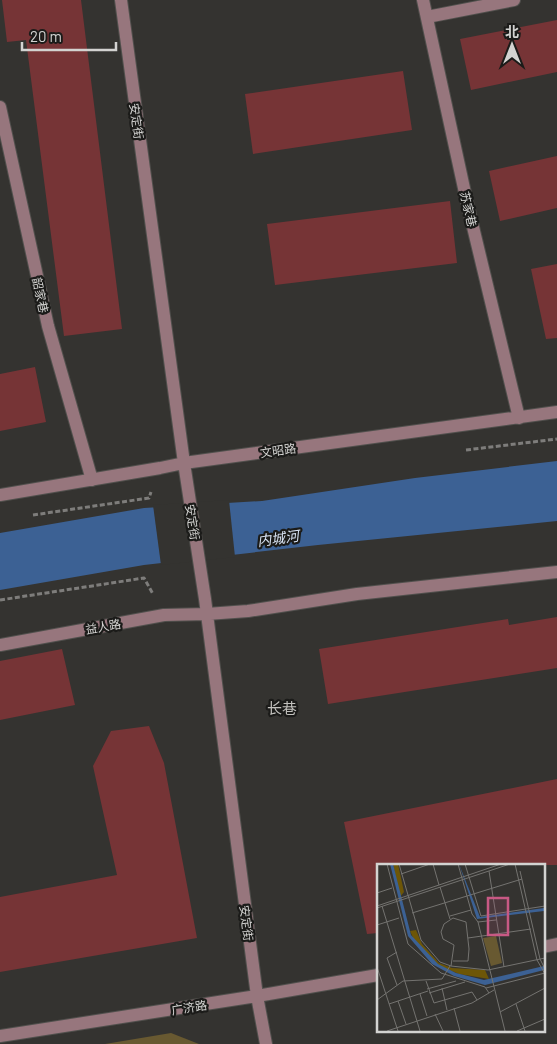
<svg xmlns="http://www.w3.org/2000/svg" width="557" height="1044" viewBox="0 0 557 1044" font-family="Barlow,'Noto Sans SC',sans-serif">
<style>
.green{fill:#685931}
.water{fill:#3c6194}
.pier{fill:#343330}
.building{fill:#763436}
.lines{fill:none;stroke-linecap:round;stroke-linejoin:round}
.minor-casing{stroke:#51504d;stroke-width:14}
.path{stroke:#7e7d7b;stroke-width:3;stroke-dasharray:5 2.5;stroke-linecap:butt}
.minor{stroke:#97767d;stroke-width:12}
.labels{text-anchor:middle;dominant-baseline:central;stroke-width:4.5;stroke-linejoin:round;paint-order:stroke}
.street-label{font-size:12px;fill:#d3d3d1;stroke:#1b1b19}
.water-label{font-size:14px;font-style:italic;fill:#d8e3f3;stroke:#1b1b19}
.quarter-label{font-size:15px;fill:#c2c1bd;stroke:#1b1b19}
.inset-road{fill:none;stroke:#747370;stroke-width:1}
.view{fill:#c85984;fill-opacity:0.15;stroke:#c85984;stroke-width:2.5}
.inset-edge{fill:none;stroke:#d3d3d1;stroke-width:2.5}
</style>
<rect width="100%" height="100%" fill="#343330"/>
<path class="green" d="M171 1033 199 1044H105Z"/>
<path class="water" d="M557 461V521L318 545 144 565 0 590V533L144 508 262 501 415 478Z"/>
<path class="pier" d="M229 500 235 557 161 565 153 505Z"/>
<path class="building" d="M2 0H81L122 329 64 336 26 40 7 42Z
M557 20V72L471 90 460 39Z
M403 71 412 130 253 154 245 94Z
M557 156V208L500 221 489 171Z
M450 201 457 263 275 285 267 224Z
M557 264V338L546 339 531 269Z
M35 367 46 422 0 431V374Z
M557 617V668L328 704 319 649 508 619 509 625Z
M62 649 75 705 0 720V661Z
M149 726 164 763 197 938 0 972V897L117 875 93 766 111 731Z
M557 779V865H378V933L367 934 344 822Z"/>
<g class="lines">
<defs>
<path id="minor" d="M121 0 184 463 205 599 257 996 266 1044
M423 0 467 202 519 418
M427 17 514 0
M0 107 48 326 92 480
M0 495 160 468 184 463 557 412
M0 645 164 615 207 614 248 611 357 594 557 572
M543 947 557 944
M0 1036 257 996 378 975"/>
</defs>
<use href="#minor" class="minor-casing"/>
<path class="path" d="M466 450 557 439
M33 515 149 498 151 492
M0 600 144 578 153 594"/>
<use href="#minor" class="minor"/>
</g>
<g class="labels">
<g class="street-label">
<text transform="translate(137 121) rotate(82)">安定街</text>
<text transform="translate(469 209) rotate(77)">苏家巷</text>
<text transform="translate(41 295) rotate(78)">韶家巷</text>
<text transform="translate(278 450) rotate(-8)">文昭路</text>
<text transform="translate(193 522) rotate(81)">安定街</text>
<text transform="translate(103 626) rotate(-10)">益人路</text>
<text transform="translate(247 923) rotate(83)">安定街</text>
<text transform="translate(189 1007) rotate(-9)">广济路</text>
</g>
<g class="water-label">
<text transform="translate(278 538) rotate(-8)">内城河</text>
</g>
<g class="quarter-label">
<text x="282" y="708">长巷</text>
</g>
</g>
<g transform="translate(377 864)">
<rect width="168" height="168" fill="#343330"/>
<path d="M119 72 125 99 114 102 106 74Z" fill="#685931"/>
<path d="M16 0H21L27 28 23 33ZM39 66 45 80 62 99 75 104 108 106 112 115 82 110 63 102 38 78 33 67Z" fill="#6d5607"/>
<path d="M13 0H16L34 71 61 100 79 109 107 116 167 102V106L108 121 77 112 55 100 31 72ZM82 0 103 53 167 44V47L100 55Z" fill="#3c6194"/>
<path class="inset-road" d="M10 0 31 80 64 109 108 123 112 129M22 0 44 76 63 98 74 102 111 106 168 94M56 0 62 21M81 0 95 50 101 58 128 167M88 0 104 52 168 42M138 0 160 96 168 110M112 7 127 103M143 7 163 95 168 105M24 10 53 0M63 23 73 55M0 29 15 24M0 42 124 0M5 42 43 167M0 44 133 0M35 49 145 15M73 52 94 46M101 58 119 56M0 61 22 54M91 74 154 65M74 102 77 81 66 75 64 68 67 60 76 54 89 58 92 85 91 97H76M0 103 21 167M49 117 57 139 95 128 100 136M20 121 10 94 20 88M65 124 70 146M109 124 168 109M50 125 79 117M52 129 88 118M43 130 50 152M0 136 26 117 65 115 73 102M21 137 29 160M12 140 51 127M139 140 148 167M77 144 83 167M123 148 168 124M58 150 66 167M10 167 95 139 117 126M140 167 168 155"/>
<path class="view" d="M111 34H131V71H111Z"/>
<rect width="168" height="168" class="inset-edge"/>
</g>
<g transform="translate(512 45)" stroke="#1b1b19" stroke-width="4" paint-order="stroke">
<path d="M0-4L9 19L0 12L-9 19Z" fill="#d3d3d1"/>
<text y="-8" font-size="14" font-weight="bold" text-anchor="middle" fill="#d3d3d1">北</text>
</g>
<path d="M22 42v8h94v-8" fill="none" stroke="#d3d3d1" stroke-width="2.5"/>
<text x="30" y="42" font-size="15" fill="#d3d3d1" stroke="#1b1b19" stroke-width="4" paint-order="stroke">20 m</text>
</svg>
